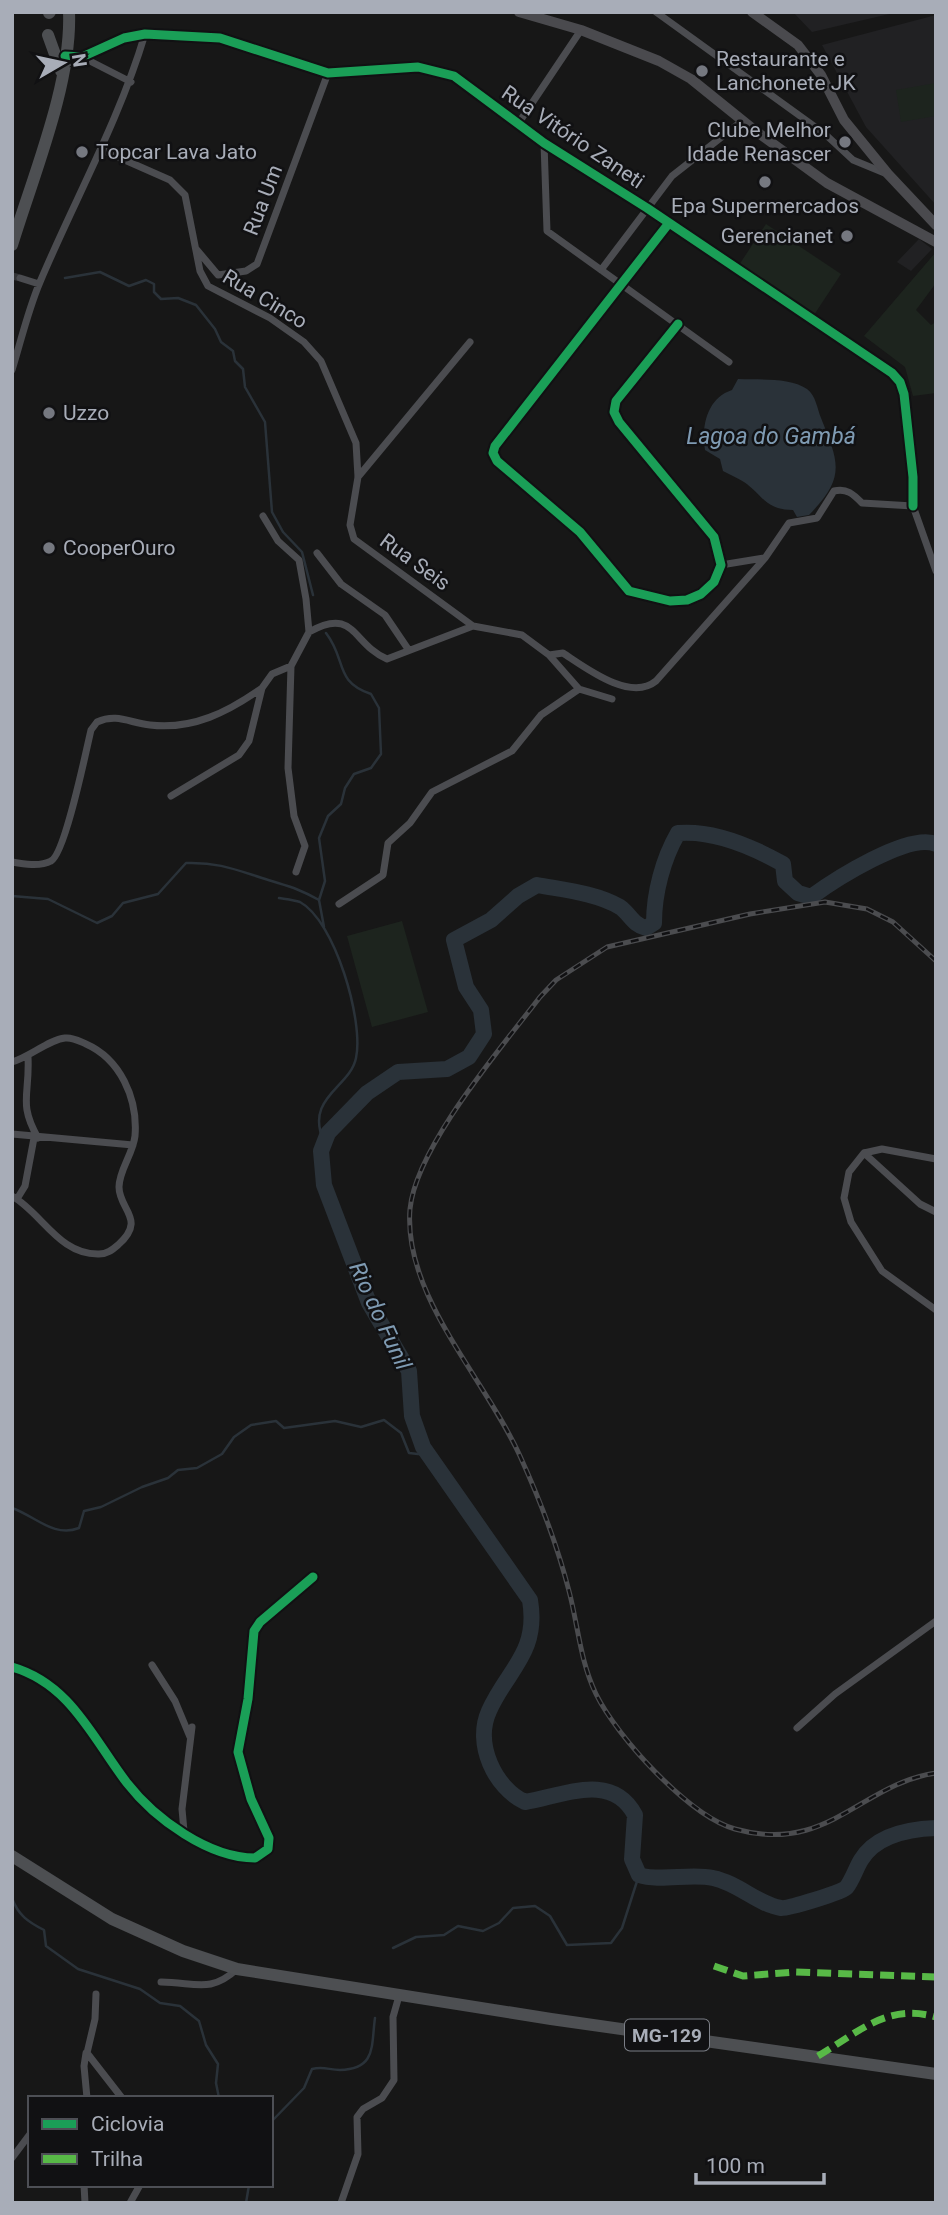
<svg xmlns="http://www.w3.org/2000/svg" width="948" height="2215" viewBox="0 0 948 2215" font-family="Roboto,sans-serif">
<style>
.built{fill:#212123}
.green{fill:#1d241e}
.water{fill:#2a3239}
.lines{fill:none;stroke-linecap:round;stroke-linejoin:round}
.stream{stroke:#2a3239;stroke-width:2.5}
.river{stroke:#2a3239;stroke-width:16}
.street-tunnel{stroke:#343537;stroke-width:7;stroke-dasharray:7 3.5;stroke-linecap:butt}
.street{stroke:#4b4c50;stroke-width:7}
.secondary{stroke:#4a4a4e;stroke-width:10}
.primary{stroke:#4d4f52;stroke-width:12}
.rail-casing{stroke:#4b4c4f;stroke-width:5}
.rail{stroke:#111113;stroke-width:2.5;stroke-dasharray:8;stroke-linecap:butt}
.quiet{stroke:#58b947;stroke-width:7;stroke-dasharray:14 7;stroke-linecap:butt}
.cycleway-casing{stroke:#111113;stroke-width:13}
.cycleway{stroke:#1a9f57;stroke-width:9}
.poi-dot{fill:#757880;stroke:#111113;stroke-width:2.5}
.labels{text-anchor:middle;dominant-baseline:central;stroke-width:5;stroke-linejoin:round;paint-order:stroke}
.shield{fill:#111113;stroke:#7b7e86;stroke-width:2}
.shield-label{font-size:19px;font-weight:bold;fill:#a8adb8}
.poi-label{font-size:21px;fill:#a8adb8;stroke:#111113;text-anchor:start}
.street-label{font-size:21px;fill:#a8adb8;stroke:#111113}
.water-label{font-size:23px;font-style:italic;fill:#7f9bb3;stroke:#111113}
</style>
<rect width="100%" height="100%" fill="#171717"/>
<path class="built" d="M793 12H898L812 32Z
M936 15V205L866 127 822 45Z
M919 239 932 249 911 271 897 262Z"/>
<path class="green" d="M936 83V116L901 122 896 90Z
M766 224 841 274 814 315 739 265Z
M936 252V283L916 310 931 325 936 322V393L913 396 905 367 864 336Z
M402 921 428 1012 372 1027 347 936Z"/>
<path class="water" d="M738 379C758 380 790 377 807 389 816 396 817 408 821 418 839 463 846 477 809 515L797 517 793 510C765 510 763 495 744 482 738 478 730 475 723 471L720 459 705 450C701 427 707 398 732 390Z"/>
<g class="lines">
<path class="stream" d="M65 278 100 272 129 286 146 280 154 284V292L161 299 178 298 196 305 215 329 221 342 233 351 235 361 243 369 245 387 265 422 272 512 283 532 302 552 313 595
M12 896 48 899 97 923 112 916 123 903 158 894 186 863C217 862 234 869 262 878 286 886 296 887 319 900
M279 898C285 899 294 900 300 902 335 921 364 1021 356 1058 350 1088 304 1097 324 1142
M324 927 319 900 325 881 319 838 328 816 341 804 345 788 354 774 371 768 381 754 379 708 371 694C334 682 347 660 326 633
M12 1508C35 1516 54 1538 79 1528L84 1511 101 1507 142 1487 168 1478 178 1470 197 1468 222 1454 234 1437 251 1425 276 1421 284 1428 335 1421 361 1427 384 1420 401 1433 409 1453 427 1455
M12 1898C18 1915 28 1922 44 1930L46 1946 78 1969 140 1989 160 2003 180 2006 199 2021 206 2045 218 2064 216 2083 219 2098
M393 1948 416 1937 444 1935 458 1926 483 1931 499 1923 513 1908 535 1906 550 1916 567 1945 611 1943 622 1928 639 1875
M271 2122 304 2088 312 2069C324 2066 329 2070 340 2070 377 2069 371 2045 375 2018
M246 2203 249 2185"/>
<path class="river" d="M936 844C909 832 834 880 811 897L798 893 785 881 783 864C753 847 713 830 678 833 663 859 654 893 654 923L646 928C633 925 630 914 620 907 596 893 564 890 537 885L518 896 491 920 454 940 466 987 481 1010 484 1034 469 1057 447 1069 398 1072 367 1093 328 1133 321 1151 324 1185 369 1303 409 1371 412 1416 423 1447 530 1600C539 1653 507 1670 489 1711 474 1744 495 1788 525 1802 562 1796 612 1771 635 1815L632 1859 639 1875C660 1882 690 1873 713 1878 738 1883 759 1905 781 1908 787 1909 843 1892 846 1888 852 1881 856 1868 861 1860 876 1835 909 1829 936 1828"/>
<path class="street-tunnel" d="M12 276 20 278"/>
<path class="street" d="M656 12 825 134 853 160 887 174
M65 56 82 57 124 38 145 34 220 38 328 73 418 67 454 76 544 143 647 208 892 373 900 382 904 394 913 477V506
M82 57 131 82
M518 124 581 30
M544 143 547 231 729 362
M102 150 170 180 185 195 200 271 208 286 270 318 304 342 321 361 356 443 358 477 350 525 354 539 473 626
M669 223 495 446 493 453 497 461 580 532 629 591 670 601 687 600 701 594 714 582 721 565 714 537 619 422 614 412 616 401 678 324
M197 250 218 275 246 271 257 264 328 73
M601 270 672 176 742 121
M20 278 39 284
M12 370C21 341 28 310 40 282 75 199 119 121 145 34
M358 477 470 342
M263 516 278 541 299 560 306 599 309 632 291 666 288 768 294 816 305 846 296 872
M317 553 341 584 385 615 408 649
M721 565 764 558
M309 632C355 606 352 644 387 659L473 626 522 635 549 655 563 653C586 668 630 702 656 681L765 558 789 523 817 518 834 491C847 488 853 494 862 503L913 506 936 571
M549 655 579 689 612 699
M171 796 239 755 249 741 262 688 272 674 291 666
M12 862C23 864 40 867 51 861 65 854 86 751 91 730L97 722C117 713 130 723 150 725 193 730 228 712 262 688
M339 904 383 875 388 843 410 823 432 792 512 751 541 715 579 689
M28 1057C30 1095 18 1103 38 1138
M12 1062C30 1057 48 1040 65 1038 73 1037 79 1041 86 1044 120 1059 138 1098 135 1136 133 1154 119 1170 119 1187 119 1210 147 1219 118 1245 112 1250 107 1254 99 1254 59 1255 42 1213 12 1196
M12 1134 133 1145
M864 1153 920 1204 936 1212
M936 1159 882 1149 864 1153 849 1172 844 1198 851 1222 882 1271 936 1310
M17 1199 25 1186 34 1138
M152 1665 175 1701 190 1737
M12 1667C71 1684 93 1739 127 1783 155 1819 209 1858 255 1858L268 1849 269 1838 251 1799 238 1752 248 1699 254 1631 260 1622 313 1577
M797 1728 835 1694 936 1621
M184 1831 182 1809 192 1727
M161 1982C195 1982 210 1994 237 1969
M96 1994 95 2019 87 2053 122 2098
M86 2053 84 2066 87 2098
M12 2158 30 2134
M84 2185 85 2203
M130 2203 140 2185
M341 2203 358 2154 357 2117 363 2109 382 2098 394 2080 393 2017 399 1996"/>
<path class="secondary" d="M519 12 581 30 659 61 691 79 753 129 827 183 936 242
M752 12 798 45 821 75 844 120 888 174 936 225"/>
<path class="primary" d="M49 13 50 12
M48 35 61 71
M12 245C33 176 72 83 69 12
M12 1856 112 1919 183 1951 237 1969 551 2019 936 2074"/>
<defs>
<path id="rail" d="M936 961 893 922 867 909 825 902 750 914 607 947 556 980 540 997C501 1048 416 1147 410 1209 403 1296 485 1378 520 1456 540 1500 557 1544 569 1591 578 1625 580 1661 596 1694 617 1737 689 1816 735 1829 828 1855 860 1784 936 1773"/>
</defs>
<use href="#rail" class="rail-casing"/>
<use href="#rail" class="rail"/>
<path class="quiet" d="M714 1966 743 1976 795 1972 936 1977
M818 2056C859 2032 887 2003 936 2017"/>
<defs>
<path id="cycleway" d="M65 56 82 57 124 38 145 34 220 38 328 73 418 67 454 76 544 143 647 208 892 373 900 382 904 394 913 477V506
M669 223 495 446 493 453 497 461 580 532 629 591 670 601 687 600 701 594 714 582 721 565 714 537 619 422 614 412 616 401 678 324
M12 1667C71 1684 93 1739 127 1783 155 1819 209 1858 255 1858L268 1849 269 1838 251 1799 238 1752 248 1699 254 1631 260 1622 313 1577"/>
</defs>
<use href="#cycleway" class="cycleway-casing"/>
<use href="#cycleway" class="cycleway"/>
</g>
<g class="poi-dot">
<circle cx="702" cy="71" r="7"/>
<circle cx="845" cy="142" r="7"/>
<circle cx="82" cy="152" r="7"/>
<circle cx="765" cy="182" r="7"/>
<circle cx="847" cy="236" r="7"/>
<circle cx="49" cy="413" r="7"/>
<circle cx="49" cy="548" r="7"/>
</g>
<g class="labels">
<rect class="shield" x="625" y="2019.5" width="84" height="31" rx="5"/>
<g class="shield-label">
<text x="667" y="2035">MG-129</text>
</g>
<g class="poi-label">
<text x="716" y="59">Restaurante e<tspan x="716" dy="24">Lanchonete JK</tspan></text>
<text x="831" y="130" text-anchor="end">Clube Melhor<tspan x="831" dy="24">Idade Renascer</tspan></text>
<text x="96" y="152">Topcar Lava Jato</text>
<text x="765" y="206" text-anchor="middle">Epa Supermercados</text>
<text x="833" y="236" text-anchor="end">Gerencianet</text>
<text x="63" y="413">Uzzo</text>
<text x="63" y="548">CooperOuro</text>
</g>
<g class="street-label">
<text transform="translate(573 137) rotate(34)">Rua Vitório Zaneti</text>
<text transform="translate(263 200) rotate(-69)">Rua Um</text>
<text transform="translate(265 299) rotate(31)">Rua Cinco</text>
<text transform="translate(415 562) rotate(36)">Rua Seis</text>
</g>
<g class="water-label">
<text x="771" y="436">Lagoa do Gambá</text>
<text transform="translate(380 1316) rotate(65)">Rio do Funil</text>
</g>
</g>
<rect width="948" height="2215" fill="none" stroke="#a8adb8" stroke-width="28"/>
<rect x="28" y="2096" width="245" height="91" fill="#111113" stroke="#4d4f55" stroke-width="2"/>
<rect x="42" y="2119" width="35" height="10" fill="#1a9f57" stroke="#4d4f55" stroke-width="2"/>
<text x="91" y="2131" font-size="21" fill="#a8adb8">Ciclovia</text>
<rect x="42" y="2154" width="35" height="10" fill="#58b947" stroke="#4d4f55" stroke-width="2"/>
<text x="91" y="2166" font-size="21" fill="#a8adb8">Trilha</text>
<g transform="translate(63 63) rotate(81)" stroke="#111113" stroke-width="5" paint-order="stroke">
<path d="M0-5L12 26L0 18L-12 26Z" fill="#a8adb8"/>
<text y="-10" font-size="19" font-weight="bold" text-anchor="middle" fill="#a8adb8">N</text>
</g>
<path d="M696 2173v10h128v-10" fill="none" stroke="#a8adb8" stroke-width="3.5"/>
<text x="706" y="2173" font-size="21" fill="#a8adb8" stroke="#111113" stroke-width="5" paint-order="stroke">100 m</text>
</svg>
